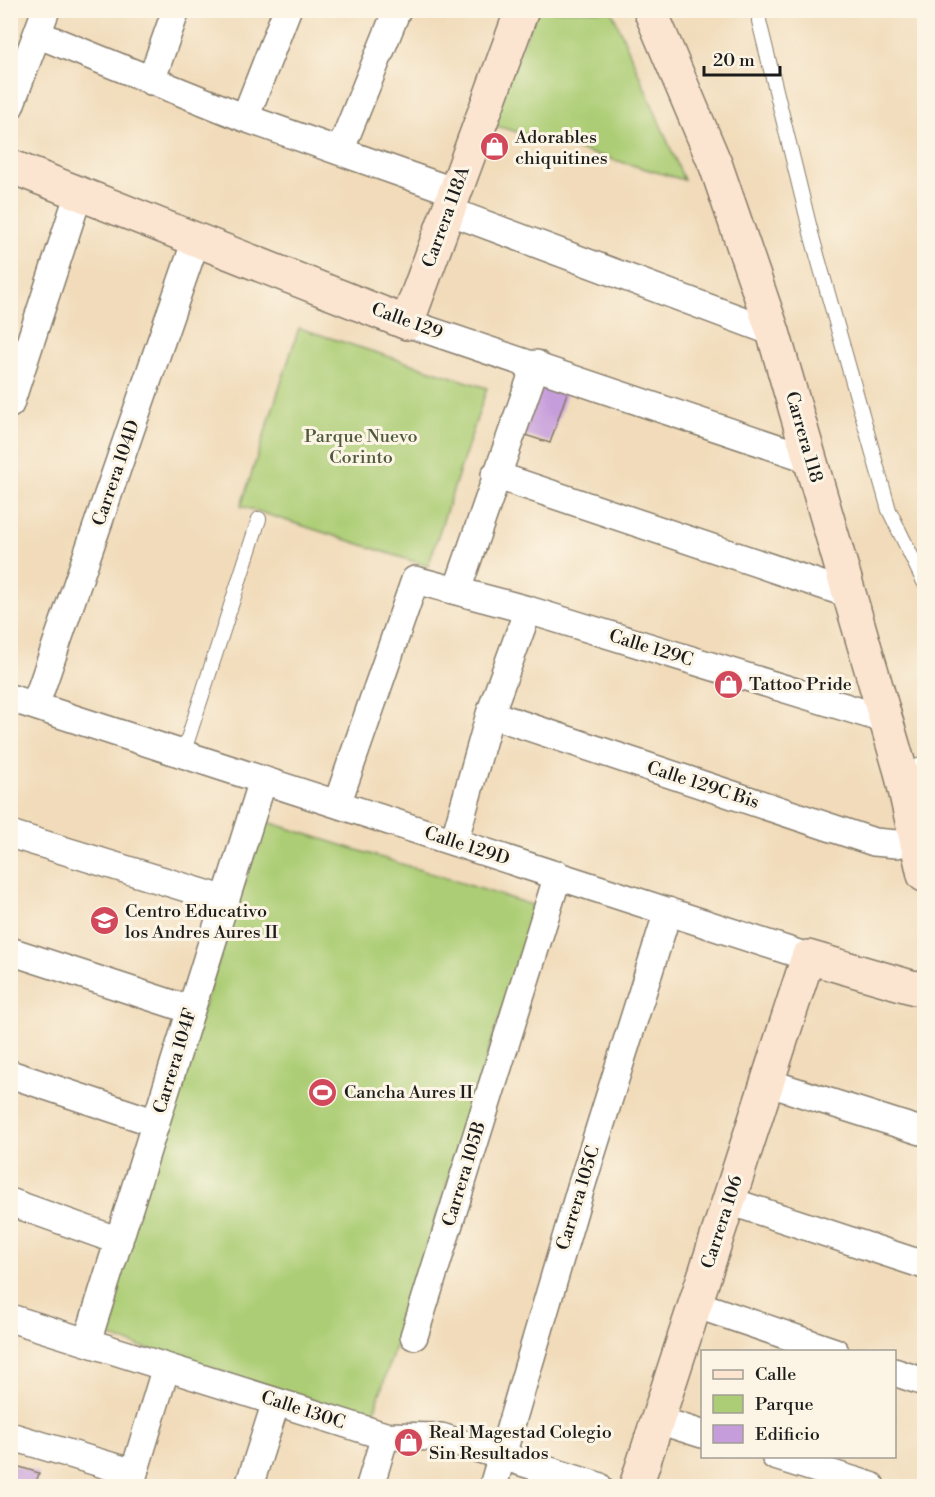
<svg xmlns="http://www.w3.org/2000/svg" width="935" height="1497" viewBox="0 0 935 1497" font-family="'Libre Bodoni',serif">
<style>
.green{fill:#accd75;stroke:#647448;stroke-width:1.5}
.building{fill:#c69ddb}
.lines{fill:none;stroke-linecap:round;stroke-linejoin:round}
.lane-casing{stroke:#867c6b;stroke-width:16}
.street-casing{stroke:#867c6b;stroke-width:30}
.secondary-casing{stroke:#867c6b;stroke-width:36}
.lane{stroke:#fff;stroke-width:14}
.street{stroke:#fff;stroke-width:27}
.secondary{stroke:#fce5d0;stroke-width:33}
.labels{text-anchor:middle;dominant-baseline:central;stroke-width:6;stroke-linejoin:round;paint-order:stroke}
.poi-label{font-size:18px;fill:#1c1c1c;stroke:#fcf5e5;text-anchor:start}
.street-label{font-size:18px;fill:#1c1c1c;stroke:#fcf5e5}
.park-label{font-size:18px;fill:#4e5a3b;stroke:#fcf5e5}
</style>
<rect width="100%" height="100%" fill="#fcf5e5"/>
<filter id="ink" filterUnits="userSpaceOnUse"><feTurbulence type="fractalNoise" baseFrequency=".0167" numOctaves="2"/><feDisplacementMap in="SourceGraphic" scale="12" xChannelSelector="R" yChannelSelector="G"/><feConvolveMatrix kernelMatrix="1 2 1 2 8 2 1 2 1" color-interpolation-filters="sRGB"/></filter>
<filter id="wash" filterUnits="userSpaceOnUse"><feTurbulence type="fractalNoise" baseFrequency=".008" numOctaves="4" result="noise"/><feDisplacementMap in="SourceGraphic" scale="24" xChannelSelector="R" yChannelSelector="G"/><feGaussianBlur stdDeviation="1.35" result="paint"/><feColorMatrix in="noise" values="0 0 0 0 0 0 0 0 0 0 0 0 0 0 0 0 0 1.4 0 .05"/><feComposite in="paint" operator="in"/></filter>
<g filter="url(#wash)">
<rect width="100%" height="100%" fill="#f1dbba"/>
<path class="green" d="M537 11H612L684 180 489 124Z
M299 328 487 388 428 566 241 506Z
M265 821 535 906 372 1419 101 1334 130 1229Z"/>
<g id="blocks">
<path class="building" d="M543 372 571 381 550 443 522 434Z
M10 1464 39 1473 35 1486H10Z"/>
</g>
</g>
<g filter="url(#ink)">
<use href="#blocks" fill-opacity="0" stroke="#867c6b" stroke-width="1.5"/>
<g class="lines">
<defs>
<path id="lane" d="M760 10 759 21 812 237 889 510 924 582
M183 754 259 519
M901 772 924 764"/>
<path id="street" d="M37 34 245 118 455 192
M151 81 176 10
M10 106 46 10
M245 118 287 10
M340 151 397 10
M449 211 773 332
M407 323 810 459
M10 404 79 193
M495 475 849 594
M457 590 536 364
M10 698 808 957
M35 706 196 240
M490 714 874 842 897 844 917 839
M337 804 415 580 528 610 887 720
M10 834 226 900
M454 842 490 714 528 610
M10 951 191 1010
M10 1074 156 1123
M766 1082 924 1132
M729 1201 924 1265
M10 1202 119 1241
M695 1304 835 1352
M10 1318 385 1436 441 1437 598 1486
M414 1336 558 875
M87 1342 263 780
M894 1372 924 1382
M658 1420 702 1434
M10 1436 134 1473
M775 1456 871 1486
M130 1486 166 1367
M249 1486 276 1402
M370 1486 385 1436
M493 1486 581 1187 668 911"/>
<path id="secondary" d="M650 10 716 166 773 332 901 772 924 875
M10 166 407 323 522 10
M636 1486 808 957 915 988 924 987"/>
</defs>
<use href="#lane" class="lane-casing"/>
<use href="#street" class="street-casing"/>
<use href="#secondary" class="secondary-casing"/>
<use href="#lane" class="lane"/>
<use href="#street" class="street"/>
<use href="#secondary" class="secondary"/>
</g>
</g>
<defs>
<symbol id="shop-disc" viewBox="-11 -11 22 22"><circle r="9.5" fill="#d1495b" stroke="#fcf5e5"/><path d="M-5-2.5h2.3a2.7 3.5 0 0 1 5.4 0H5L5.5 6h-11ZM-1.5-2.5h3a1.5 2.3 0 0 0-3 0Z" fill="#fff"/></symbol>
<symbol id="school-disc" viewBox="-11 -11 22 22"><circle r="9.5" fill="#d1495b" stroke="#fcf5e5"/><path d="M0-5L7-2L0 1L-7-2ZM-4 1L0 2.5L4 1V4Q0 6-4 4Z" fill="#fff"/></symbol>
<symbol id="stadium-disc" viewBox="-11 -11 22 22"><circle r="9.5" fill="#d1495b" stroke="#fcf5e5"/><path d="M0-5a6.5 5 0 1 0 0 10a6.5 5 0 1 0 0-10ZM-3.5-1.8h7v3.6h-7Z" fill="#fff"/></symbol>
</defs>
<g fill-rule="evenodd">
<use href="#shop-disc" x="478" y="130" width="33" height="33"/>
<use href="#shop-disc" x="712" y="668" width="33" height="33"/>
<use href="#school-disc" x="88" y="904" width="33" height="33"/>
<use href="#stadium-disc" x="306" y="1076" width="33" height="33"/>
<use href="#shop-disc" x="392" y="1426" width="33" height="33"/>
</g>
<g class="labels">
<g class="poi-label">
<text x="515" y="137">Adorables<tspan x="515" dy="21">chiquitines</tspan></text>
<text x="749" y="684">Tattoo Pride</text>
<text x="125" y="911">Centro Educativo<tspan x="125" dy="21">los Andres Aures II</tspan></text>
<text x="344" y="1092">Cancha Aures II</text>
<text x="429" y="1432">Real Magestad Colegio<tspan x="429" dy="21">Sin Resultados</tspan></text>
</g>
<g class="street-label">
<text transform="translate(446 217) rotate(-70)">Carrera 118A</text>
<text transform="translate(407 321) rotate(20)">Calle 129</text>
<text transform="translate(804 437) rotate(74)">Carrera 118</text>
<text transform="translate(116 473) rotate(-71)">Carrera 104D</text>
<text transform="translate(651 648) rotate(17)">Calle 129C</text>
<text transform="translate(703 785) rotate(18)">Calle 129C Bis</text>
<text transform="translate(467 846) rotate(18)">Calle 129D</text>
<text transform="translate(175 1061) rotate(-73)">Carrera 104F</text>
<text transform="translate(464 1174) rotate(-73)">Carrera 105B</text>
<text transform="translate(578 1198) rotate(-73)">Carrera 105C</text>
<text transform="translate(722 1222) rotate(-72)">Carrera 106</text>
<text transform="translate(303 1410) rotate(18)">Calle 130C</text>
</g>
<g class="park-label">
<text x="361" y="436">Parque Nuevo<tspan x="361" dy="21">Corinto</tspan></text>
</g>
</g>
<rect width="935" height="1497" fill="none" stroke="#fcf5e5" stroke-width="36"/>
<rect x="701" y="1350" width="195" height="108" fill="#fcf5e5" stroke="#a29e95" stroke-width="1.5"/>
<rect x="713" y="1370" width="30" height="9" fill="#fce5d0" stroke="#a29e95" stroke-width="1.5"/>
<text x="755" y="1380" font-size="18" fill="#1c1c1c">Calle</text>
<rect x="713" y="1395" width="30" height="18" fill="#accd75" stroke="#a29e95" stroke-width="1.5"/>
<text x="755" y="1410" font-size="18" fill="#1c1c1c">Parque</text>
<rect x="713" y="1425" width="30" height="18" fill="#c69ddb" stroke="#a29e95" stroke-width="1.5"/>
<text x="755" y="1440" font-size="18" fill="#1c1c1c">Edificio</text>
<path d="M704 66v9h76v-9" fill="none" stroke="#1c1c1c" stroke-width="3"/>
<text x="713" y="66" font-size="18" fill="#1c1c1c" stroke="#fcf5e5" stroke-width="4.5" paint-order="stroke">20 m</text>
</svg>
